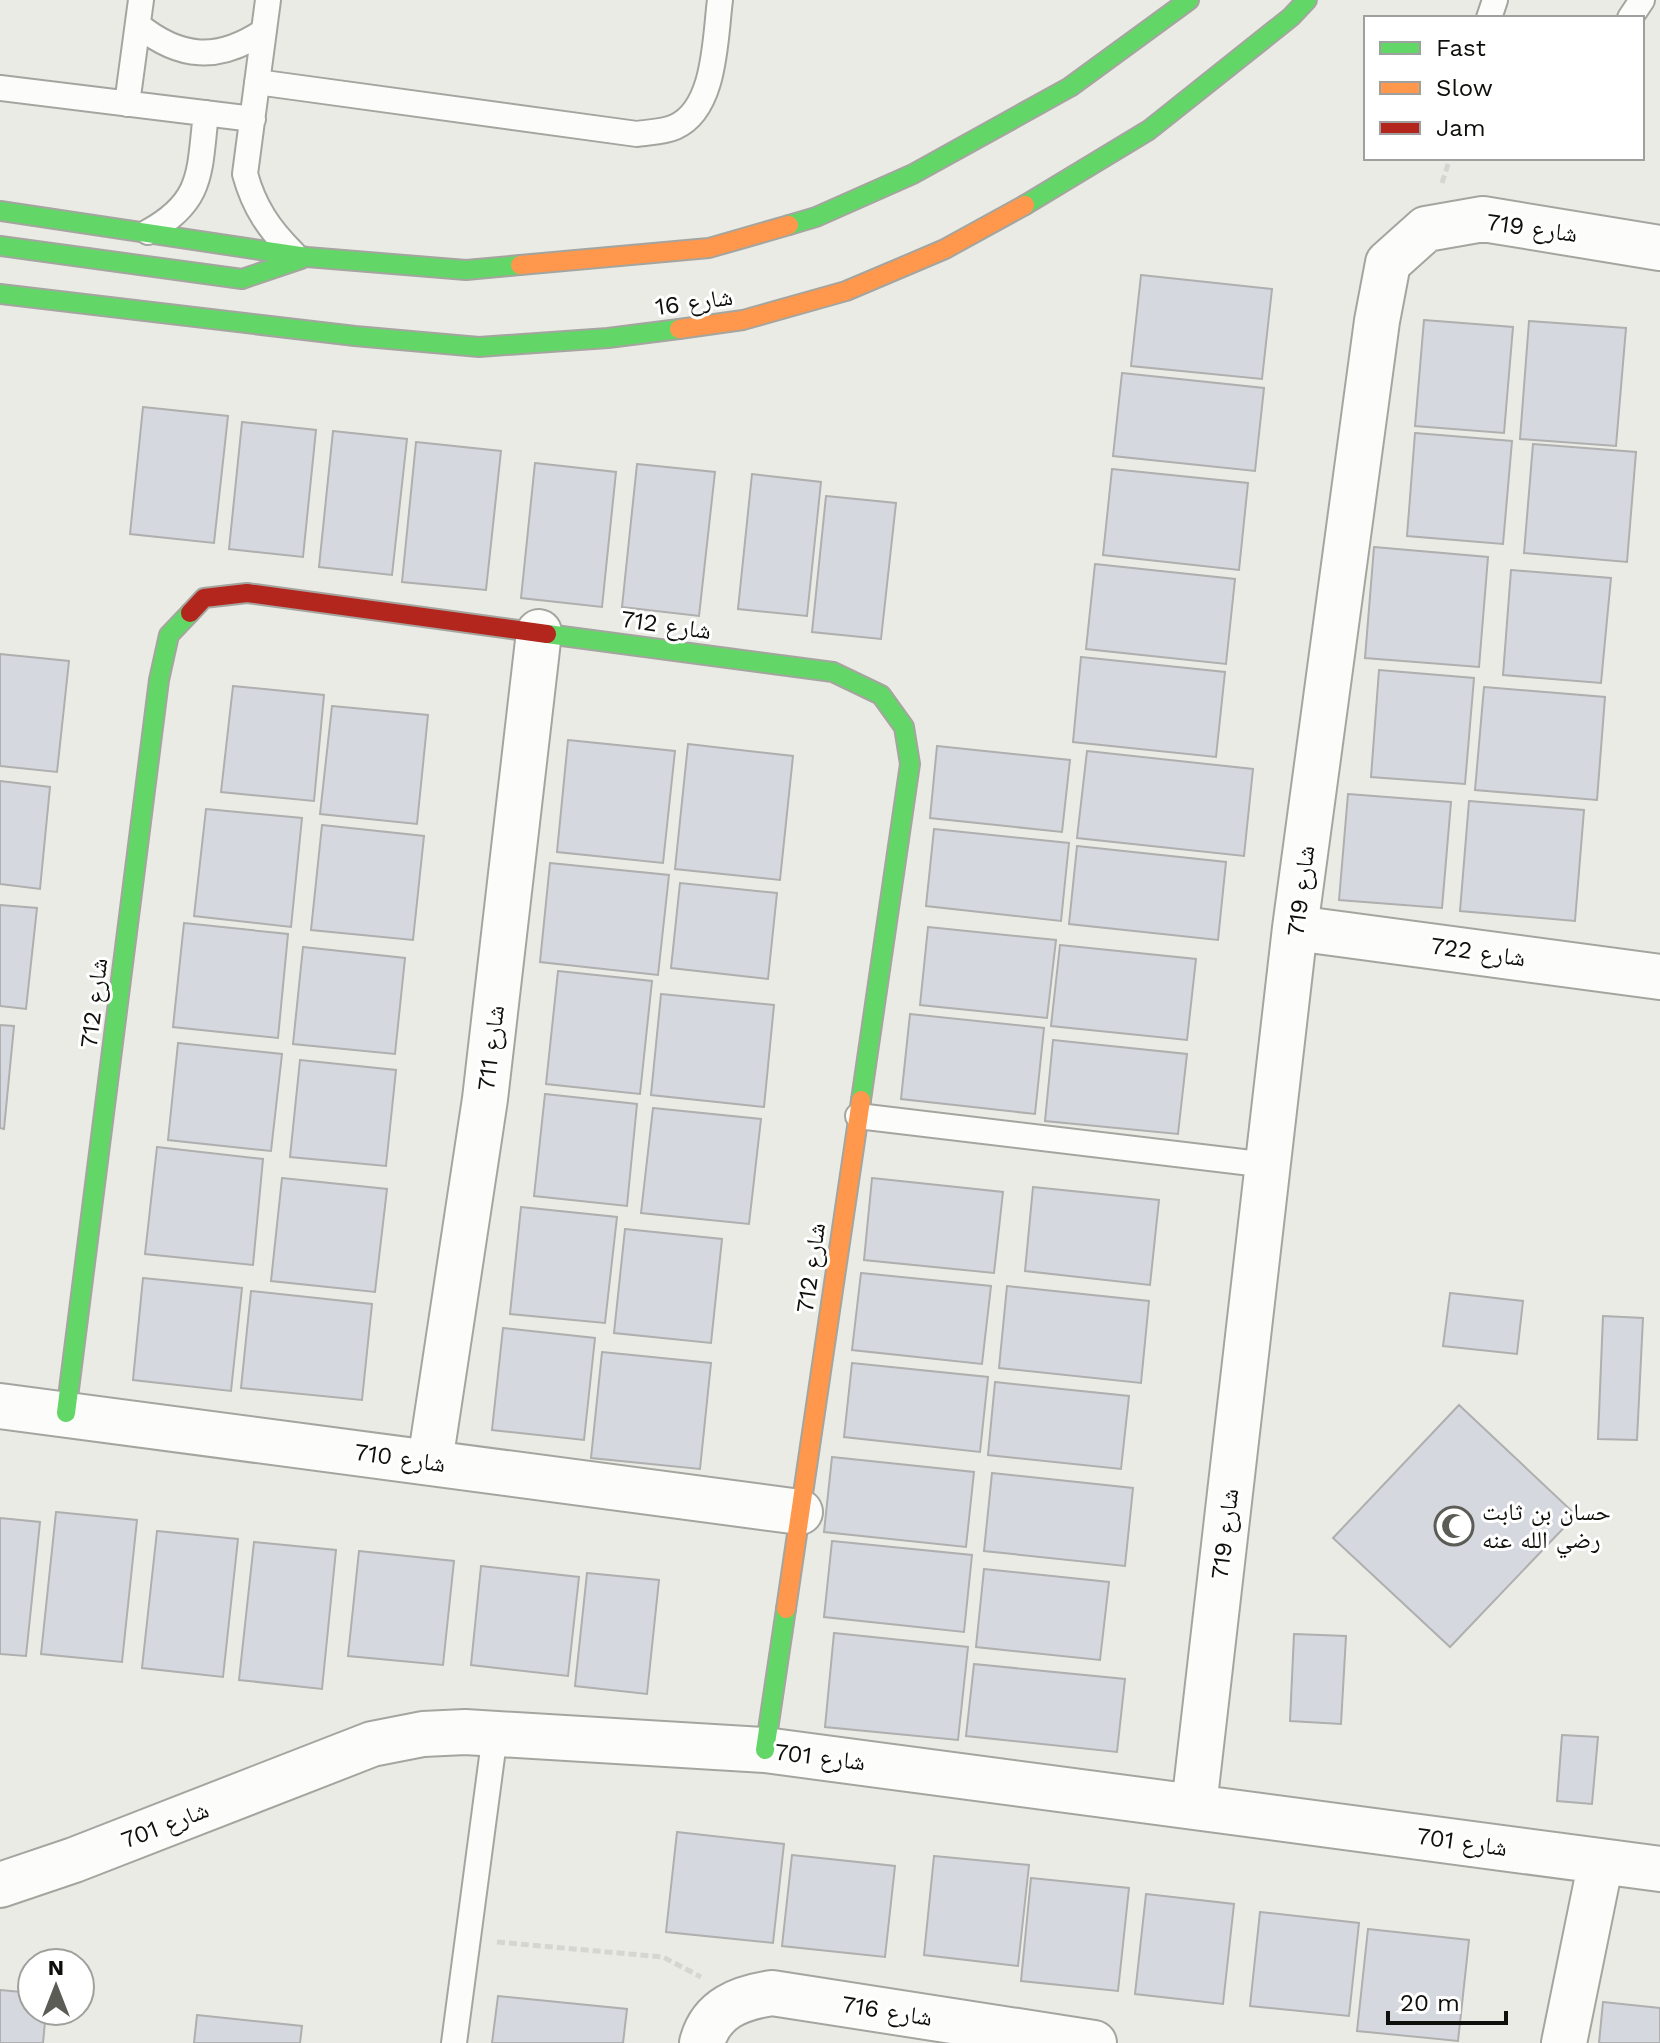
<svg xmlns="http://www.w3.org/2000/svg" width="1660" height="2043" viewBox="0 0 1660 2043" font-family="'Work Sans','Noto Naskh Arabic',sans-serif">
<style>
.building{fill:#d6d8df;stroke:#aeafae;stroke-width:2}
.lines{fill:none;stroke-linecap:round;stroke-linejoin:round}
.lane-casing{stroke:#a5a5a0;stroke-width:28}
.street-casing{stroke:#a5a5a0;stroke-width:48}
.fast-casing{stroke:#a5a5a0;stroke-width:22}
.slow-casing{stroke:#a5a5a0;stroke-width:22}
.jam-casing{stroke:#a5a5a0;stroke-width:22}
.path{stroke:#d5d5d2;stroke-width:5;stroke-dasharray:8 4;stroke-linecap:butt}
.lane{stroke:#fcfcfb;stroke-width:24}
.street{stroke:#fcfcfb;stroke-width:44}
.fast{stroke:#63d668;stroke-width:18}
.slow{stroke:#ff974d;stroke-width:18}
.jam{stroke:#b3261e;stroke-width:18}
.labels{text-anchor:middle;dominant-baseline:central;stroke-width:6;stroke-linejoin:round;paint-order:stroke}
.street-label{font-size:24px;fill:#0f0f0b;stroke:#fff}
.poi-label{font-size:24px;fill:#0f0f0b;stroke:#fff;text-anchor:start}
</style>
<rect width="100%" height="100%" fill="#ebebe5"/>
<path class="building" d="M1141 275 1272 289 1262 379 1131 366Z
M1424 320 1513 327 1504 433 1415 426Z
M1529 321 1626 328 1616 446 1520 439Z
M1122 373 1264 388 1255 471 1113 456Z
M143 407 228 416 214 543 130 534Z
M242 422 316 430 303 557 229 549Z
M333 431 407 439 392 575 319 567Z
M1415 433 1512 441 1503 544 1407 536Z
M416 442 501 451 486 590 402 582Z
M1533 444 1636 452 1627 562 1524 553Z
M535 463 616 472 602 607 521 598Z
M637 464 715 472 699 616 622 607Z
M1112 469 1248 483 1239 570 1103 555Z
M752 474 821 482 807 616 738 609Z
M826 496 896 503 881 639 812 632Z
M1374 547 1488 557 1479 667 1365 658Z
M1095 564 1235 579 1226 664 1086 649Z
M1511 570 1611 578 1601 683 1503 675Z
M0 654 69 661 57 772 0 766Z
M1081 657 1225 672 1216 757 1073 742Z
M1379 670 1474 678 1465 784 1371 777Z
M233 686 324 695 314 801 221 792Z
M1484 687 1605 697 1597 800 1475 790Z
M332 706 428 715 417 824 320 814Z
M568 740 675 751 663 863 557 852Z
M688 744 793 756 780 880 675 869Z
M937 746 1070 760 1062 832 930 818Z
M1087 751 1253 769 1244 856 1077 838Z
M0 781 50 787 40 889 0 884Z
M1348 794 1451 802 1442 908 1339 900Z
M1469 801 1584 810 1575 921 1460 911Z
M206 809 302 818 291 927 194 916Z
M322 825 424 836 413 940 311 930Z
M934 829 1069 843 1061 921 926 906Z
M1077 846 1226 862 1218 940 1069 924Z
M550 863 669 875 658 975 540 962Z
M680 883 777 893 768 979 671 968Z
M0 905 37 908 26 1009 0 1006Z
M184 923 288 934 278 1038 173 1027Z
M928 927 1056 940 1047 1018 920 1005Z
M1060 945 1196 959 1187 1040 1051 1026Z
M303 947 405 958 395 1054 293 1044Z
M558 971 652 981 640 1094 546 1084Z
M661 994 774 1005 764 1107 651 1095Z
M910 1014 1044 1028 1035 1114 901 1099Z
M0 1025 14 1026 4 1129 0 1128Z
M1053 1040 1187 1054 1178 1134 1045 1121Z
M178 1043 282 1054 271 1151 168 1140Z
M300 1060 396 1070 386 1166 290 1157Z
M545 1094 637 1104 627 1206 534 1196Z
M653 1108 761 1119 749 1224 641 1213Z
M157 1147 263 1159 253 1265 145 1254Z
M282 1178 387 1189 375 1292 271 1281Z
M872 1178 1003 1192 994 1273 864 1260Z
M1033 1187 1159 1200 1150 1285 1025 1271Z
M521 1207 617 1217 605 1323 510 1314Z
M625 1229 722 1239 711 1343 614 1333Z
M861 1273 991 1286 982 1364 852 1350Z
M143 1278 242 1288 231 1391 133 1380Z
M1007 1286 1149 1301 1141 1383 999 1368Z
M251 1291 372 1304 362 1400 241 1388Z
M1450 1293 1523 1301 1517 1354 1443 1346Z
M1603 1316 1643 1318 1637 1440 1598 1439Z
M503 1328 595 1338 584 1440 492 1430Z
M602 1352 711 1363 700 1469 591 1458Z
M852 1363 988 1377 980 1452 844 1437Z
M995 1382 1129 1396 1121 1469 988 1455Z
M1459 1405 1576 1515 1450 1647 1333 1538Z
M832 1457 974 1472 966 1547 824 1532Z
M992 1473 1133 1488 1125 1566 984 1551Z
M56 1512 137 1520 122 1662 41 1654Z
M0 1518 40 1522 26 1656 0 1654Z
M157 1531 238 1539 223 1677 142 1668Z
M832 1541 972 1555 964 1632 824 1617Z
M254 1542 336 1550 322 1689 239 1680Z
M359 1551 454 1561 443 1665 348 1656Z
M481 1566 579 1577 568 1676 471 1665Z
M984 1569 1109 1582 1100 1660 976 1647Z
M587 1573 659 1580 647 1694 575 1686Z
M834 1633 968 1647 958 1740 825 1727Z
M1294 1634 1346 1636 1341 1724 1290 1721Z
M974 1664 1125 1679 1117 1752 966 1736Z
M1562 1735 1598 1737 1592 1804 1557 1801Z
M677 1832 784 1844 773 1943 666 1932Z
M792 1855 895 1866 885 1957 782 1946Z
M934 1856 1029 1865 1018 1966 924 1955Z
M1031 1878 1129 1888 1118 1991 1021 1981Z
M1146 1894 1234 1904 1223 2004 1135 1994Z
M1260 1912 1359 1923 1349 2016 1250 2006Z
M1368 1929 1469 1940 1458 2041 1357 2031Z
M0 1990 32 1993V2011H46L43 2043H0Z
M498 1996 627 2009 623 2043H492Z
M1603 2002 1660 2008V2043H1599Z
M197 2015 302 2026 300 2043H194Z"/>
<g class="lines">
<defs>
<path id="lane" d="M268 0 245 174C254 207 269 229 293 253
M1489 18 1495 0
M1630 18 1642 0
M138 25C180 59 218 62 264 31
M257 82 637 134C649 132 664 132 675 127 716 109 715 38 720 0
M0 88 253 119
M127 104 141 0
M148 232C204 201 199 172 206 113
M858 1116 1268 1165
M454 2043 495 1734"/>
<path id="street" d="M1295 928 1660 977
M0 1406 800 1512
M430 1462 485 1099 539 632
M1194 1806 1295 928 1377 321 1388 263 1426 229 1483 219 1660 248
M0 1885 74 1860 372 1744 423 1734 465 1732 765 1750 1660 1869
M702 2043C711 2008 740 1998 772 1993L1094 2043
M1564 2043 1601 1861"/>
<path id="fast" d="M1025 205 1149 130 1291 17 1307 0
M0 211 307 257 466 270 520 265
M789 225 816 217 913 174 1070 87 1189 0
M0 246 242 279 301 259
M0 294 355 336 479 347 608 338 679 329
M547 634 833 672 881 695 904 727 910 764 861 1100
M66 1413 159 680 169 635 190 613
M765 1750 786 1609"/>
<path id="slow" d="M520 265 709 248 789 225
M679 329 743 320 846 291 945 249 1025 205
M786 1609 861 1100"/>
<path id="jam" d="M190 613 204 598 247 593 547 634"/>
</defs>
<use href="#lane" class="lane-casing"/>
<use href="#street" class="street-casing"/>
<use href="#fast" class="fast-casing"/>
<use href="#slow" class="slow-casing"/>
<use href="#jam" class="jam-casing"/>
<path class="path" d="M1442 183 1450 158
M497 1942 663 1957 701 1977"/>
<use href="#lane" class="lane"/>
<use href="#street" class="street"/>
<use href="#fast" class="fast"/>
<use href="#slow" class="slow"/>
<use href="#jam" class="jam"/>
</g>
<defs>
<symbol id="mosque-ring" viewBox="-11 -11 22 22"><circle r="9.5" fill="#fff" stroke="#5c5c57" stroke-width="1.5"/><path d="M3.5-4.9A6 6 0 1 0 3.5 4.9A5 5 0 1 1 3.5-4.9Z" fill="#5c5c57"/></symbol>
</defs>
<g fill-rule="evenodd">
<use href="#mosque-ring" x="1432" y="1504" width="44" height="44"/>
</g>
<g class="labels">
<g class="street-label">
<text transform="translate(1532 228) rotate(8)">شارع 719</text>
<text transform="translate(694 302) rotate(-8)">شارع 16</text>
<text transform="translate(666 625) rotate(8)">شارع 712</text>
<text transform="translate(1301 891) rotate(-83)">شارع 719</text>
<text transform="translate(1478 952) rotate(8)">شارع 722</text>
<text transform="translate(94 1003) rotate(-83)">شارع 712</text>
<text transform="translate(491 1048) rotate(-83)">شارع 711</text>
<text transform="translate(811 1268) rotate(-82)">شارع 712</text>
<text transform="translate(400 1458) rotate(8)">شارع 710</text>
<text transform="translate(1225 1534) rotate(-83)">شارع 719</text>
<text transform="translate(820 1757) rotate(7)">شارع 701</text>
<text transform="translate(165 1825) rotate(-21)">شارع 701</text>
<text transform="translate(1462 1842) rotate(8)">شارع 701</text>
<text transform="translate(887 2011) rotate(9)">شارع 716</text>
</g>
<g class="poi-label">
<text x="1482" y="1512">حسان بن ثابت<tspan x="1482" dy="28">رضي الله عنه</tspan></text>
</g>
</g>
<rect x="1364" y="16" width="280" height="144" fill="#ffffff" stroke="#9f9f9d" stroke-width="2"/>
<rect x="1380" y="42" width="40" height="12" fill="#63d668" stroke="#9f9f9d" stroke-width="2"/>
<text x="1436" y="56" font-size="24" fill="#0f0f0b">Fast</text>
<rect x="1380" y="82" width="40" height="12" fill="#ff974d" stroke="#9f9f9d" stroke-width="2"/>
<text x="1436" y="96" font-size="24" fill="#0f0f0b">Slow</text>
<rect x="1380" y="122" width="40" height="12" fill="#b3261e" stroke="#9f9f9d" stroke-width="2"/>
<text x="1436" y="136" font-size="24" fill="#0f0f0b">Jam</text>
<g transform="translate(56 1987)"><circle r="38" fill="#ffffff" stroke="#9f9f9d" stroke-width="2"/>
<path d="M0-6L14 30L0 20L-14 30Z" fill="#5c5c57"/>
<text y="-12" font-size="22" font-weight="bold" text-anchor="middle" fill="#0f0f0b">N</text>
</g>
<path d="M1388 2011v12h118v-12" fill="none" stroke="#0f0f0b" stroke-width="4"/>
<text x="1400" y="2011" font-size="24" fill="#0f0f0b" stroke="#ffffff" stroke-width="6" paint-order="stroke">20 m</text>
</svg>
